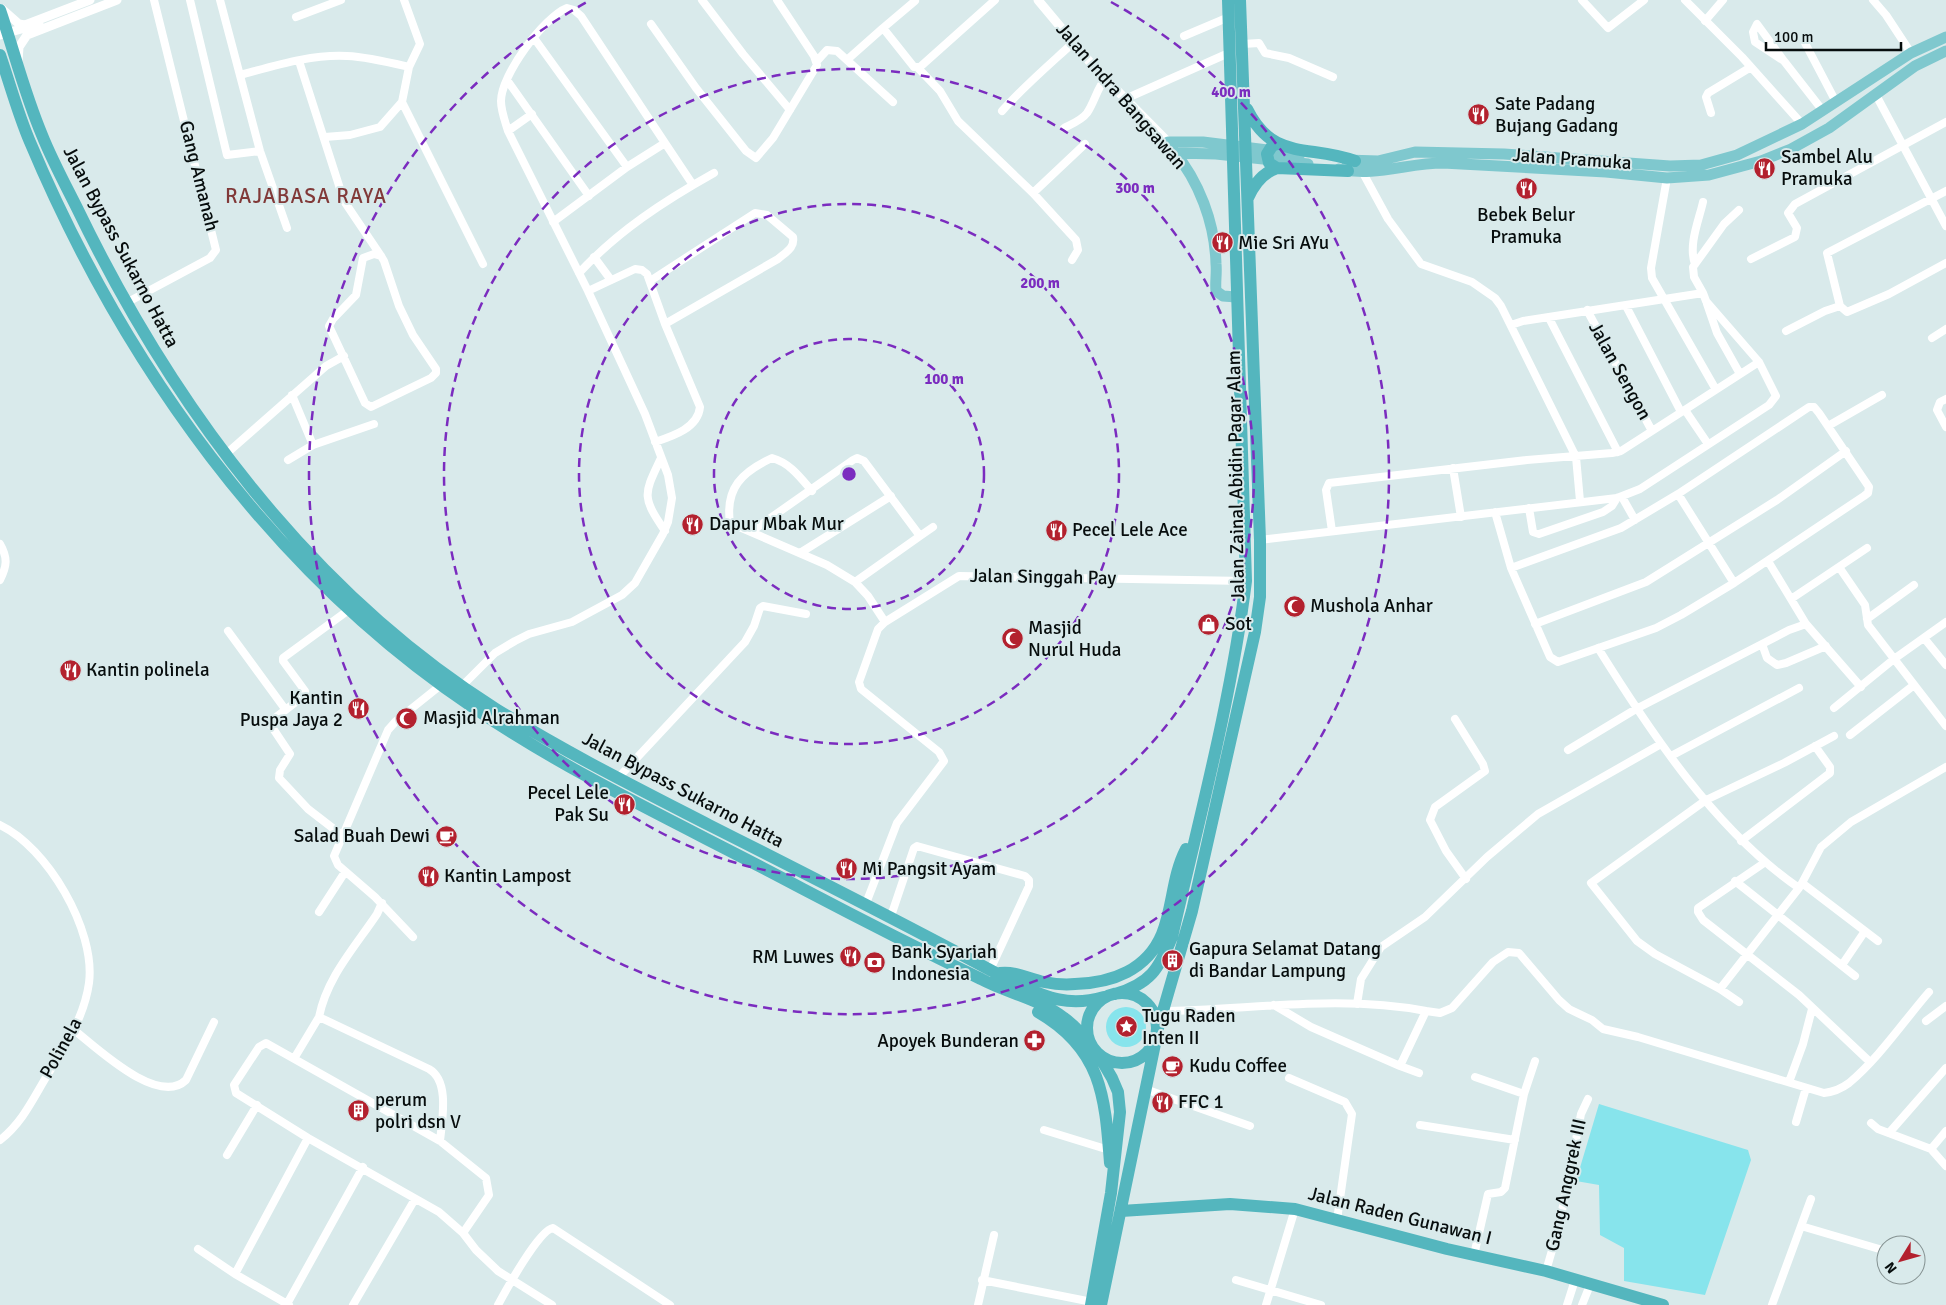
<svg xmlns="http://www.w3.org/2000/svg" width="1946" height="1305" viewBox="0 0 1946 1305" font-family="Signika,sans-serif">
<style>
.green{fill:#87e4ec}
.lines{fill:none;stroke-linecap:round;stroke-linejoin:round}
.minor{stroke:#fff;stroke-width:8}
.tertiary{stroke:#fff;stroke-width:9}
.primary{stroke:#7fc8ce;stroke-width:11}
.trunk{stroke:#54b6be;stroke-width:12}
.ring{fill:none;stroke:#7b2cbf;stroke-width:2.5;stroke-dasharray:9 6}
.labels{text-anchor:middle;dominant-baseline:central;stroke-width:4;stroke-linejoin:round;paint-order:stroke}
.street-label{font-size:19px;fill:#070d0d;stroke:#d9eaeb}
.poi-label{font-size:19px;fill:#070d0d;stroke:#d9eaeb;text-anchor:start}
.quarter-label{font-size:21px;letter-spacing:1px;fill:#813938;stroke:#d9eaeb}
.centre{fill:#7b2cbf;stroke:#d9eaeb;stroke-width:2.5}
.ring-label{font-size:15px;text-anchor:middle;font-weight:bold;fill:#7b2cbf;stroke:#d9eaeb;stroke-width:4;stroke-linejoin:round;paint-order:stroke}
</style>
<rect width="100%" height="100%" fill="#d9eaeb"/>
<path class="green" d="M1106 1027a20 20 0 1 1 40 0a20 20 0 1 1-40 0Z
M1599 1104 1748 1150 1751 1160 1705 1295 1624 1281V1248L1600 1235 1599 1185 1576 1181Z"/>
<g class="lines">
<path class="minor" d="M190 0 227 155 260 151
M220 0 260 151 287 228
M404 0 420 44 409 67 402 102 483 264
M702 0 743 54 790 110
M1582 0 1608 28 1644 0
M1685 0 1742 57 1802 124
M1873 0 1886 15 1911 53
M296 17 341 0
M1705 21 1723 0
M651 24 696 88 746 151 756 158 773 138 817 65 814 56 777 0
M883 28 915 1
M1184 36 1229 17
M534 38 627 167
M1805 43 1836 102
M1243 44 1259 43 1265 53 1289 58 1333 77
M848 59 883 28 914 67H920L995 0
M299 61 344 201 381 256 384 261 399 306 413 335 436 369V373L431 378 371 407 365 403 329 326 333 319 356 295 363 258 374 254 381 256
M817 61 827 50 837 51 893 102
M1784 61 1757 24 1753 32 1755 42 1784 61 1823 111
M918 68 940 91 958 121 1033 193 1076 240 1078 250 1072 260
M240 75C274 66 311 54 347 56 368 57 388 62 409 67
M507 80 589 196
M1876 95 1946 226
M1125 99 1231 52
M1002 111C1024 86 1049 65 1074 42
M1711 113 1706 97 1708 93 1751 67
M1064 128C1072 124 1082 120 1087 113 1095 101 1097 88 1106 78
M508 131 532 114
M325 137 350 135 380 127 402 102
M665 143 693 185
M1363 173 1388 219 1421 264 1472 282 1495 298 1501 306 1576 457 1580 501
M1667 178 1651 268 1652 278 1715 388
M1946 191 1827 253 1840 306 1847 312 1889 294 1946 263
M1033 193 1085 144
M594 257 611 280
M1751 259 1795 237 1797 228 1788 213 1795 204 1946 122
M1695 264C1688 245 1699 220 1703 202
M579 273C618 231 664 201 714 173
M650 281 755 213 767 215 793 237C795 248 786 252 778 259L665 324
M588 291 635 269 642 270 647 274 665 324 700 407C698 428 673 436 655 442
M1703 293 1694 277 1693 267 1724 224 1739 210
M126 303 210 258 216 250 154 0
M1707 304 1717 333 1740 374
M1626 306 1681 412
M1587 310 1652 431
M1549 318 1618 452
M1786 331 1825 311 1840 306
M1932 338 1946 329
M292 395 313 445
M1946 399 1940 402 1937 410 1946 427
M1685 410 1708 444
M1828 426 1882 395
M226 454 326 366 344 356
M661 458C644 494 641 496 665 531
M288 460 313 445 374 424
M1453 468 1461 517
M812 491C800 477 790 463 772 458 742 472 725 488 730 523L827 565 855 582 868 596 885 622
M1678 494 1734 583
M1622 497 1635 520
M1529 508 1533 532 1539 534 1603 512 1612 506 1617 498
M1495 512 1511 568 1550 657 1558 662 1656 628 1681 615 1734 583 1864 496 1868 493 1869 487 1819 413 1814 407H1809L1678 494 1621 528 1511 568
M752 531 853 460 857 458 864 461 920 536 855 582
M1332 531 1326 490 1329 483 1527 460 1612 453 1621 451 1759 362
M920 536 933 527
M1260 540 1617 498 1640 489 1769 405 1776 396 1759 362 1706 301 1703 293 1523 321 1511 325
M0 544C8 558 7 566 0 580
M800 553 891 496
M1768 561 1806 624 1861 687
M1839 567 1865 605 1868 625 1946 726
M1791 599 1867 548
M1867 619 1914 585
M1535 624 1646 582 1777 500 1846 451
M228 631 285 709
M1924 638 1946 665
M1762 644 1767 658 1777 665 1786 663 1826 646
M1598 648C1651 733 1716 831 1799 888L1802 883 1878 941
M463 685 495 653 515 641 529 634 572 622 622 595 635 583 663 534 668 522 672 498 668 475 645 414 588 291 508 131C505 121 501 111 501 101 501 75 544 17 567 8L574 10 581 16 665 143 627 167 553 222
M1834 708 1894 659 1946 622
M1455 719 1483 764 1485 771 1435 807 1430 820 1446 851 1466 879
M1850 735 1914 685
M1568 750 1636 709 1789 630 1806 624
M1671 756 1799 688
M618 778 745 642 754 626 760 608 763 606 806 614
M0 825C47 847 96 930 89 983 84 1019 63 1049 45 1079 32 1101 21 1124 0 1140
M343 836 308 809 279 778 280 770 290 754 270 724 271 721 305 695V691L283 661V658L350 609
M1741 841 1830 773V767L1815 746
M1764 863 1698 908V912L1703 920 1799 995 1870 1062
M1735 881 1855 976
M1802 883 1821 847 1851 822 1946 767
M865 906 897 823 944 761 939 752 861 689 859 682 878 629 885 622 959 576 1246 581
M319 912 345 872
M890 919 914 848 917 846 1025 876 1029 880V886L990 970
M413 937 375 897 338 865 334 856 388 730 396 721 441 685
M1842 965 1865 931
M1720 989 1799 888
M1739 1002 1720 989 1655 954 1637 941 1591 883 1706 800 1784 763 1834 736
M1357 1004 1361 979 1381 947 1425 917 1487 857 1538 814 1661 744
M1274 1005 1311 1027 1400 1066 1426 1011 1440 1013 1452 1008 1493 962 1508 952 1519 953 1559 1000 1569 1009 1592 1020 1603 1029 1638 1037 1824 1093C1833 1092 1841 1089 1849 1083 1879 1058 1903 1022 1929 992
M1161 1011C1249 1010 1339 994 1426 1011
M319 1017C327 977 355 947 377 914L382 903
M1926 1021 1946 1006
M74 1030C96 1047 158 1107 186 1080L214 1022
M295 1057 319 1017 429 1069C450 1081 442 1120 440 1141
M1400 1066 1419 1073
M1475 1077 1524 1094
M1289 1078 1345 1102 1352 1114 1337 1220
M1789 1082 1803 1044 1812 1009
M1145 1089 1250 1126
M1796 1122 1806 1088
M1871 1123 1878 1129 1931 1149 1946 1166
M1420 1125 1515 1140
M1044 1130 1109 1150
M1889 1133 1946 1068
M1931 1149 1946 1131
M227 1155 257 1105
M1801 1226 1886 1251
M463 1233 489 1195 486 1178 440 1141 266 1043 259 1047 234 1085 236 1093 308 1138 439 1212 463 1233 476 1250 498 1271 552 1305
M198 1249 235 1274 289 1305
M1474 1255 1488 1194 1501 1192 1505 1188 1524 1094 1535 1061
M1546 1271 1559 1226 1581 1114 1588 1099
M235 1274 308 1138
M982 1280 1092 1302
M1236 1280 1321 1305
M287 1304 363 1167
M353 1305 415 1199
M498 1305C506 1290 539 1230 553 1228L670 1305
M978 1305 994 1235
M1266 1305 1295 1209
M1567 1305 1575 1280
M1582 1305 1590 1285
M1772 1305 1811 1199"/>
<path class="tertiary" d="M1038 0 1094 67 1168 142
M2 9 19 24 25 25 90 0
M0 35 39 24
M18 61 19 47 27 35 117 0"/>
<path class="primary" d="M1168 142H1203L1300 154
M1173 150C1199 181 1215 223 1216 264 1217 273 1215 282 1216 291L1223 296 1236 297
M1176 153 1216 154 1308 164
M1346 160 1378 161 1415 152 1504 154 1670 166 1701 165 1737 155 1802 124 1911 53 1946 37
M1339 169C1374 177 1408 163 1443 163L1606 172 1667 178 1709 175 1761 161 1791 149 1829 128 1915 66 1946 51"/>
<path class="trunk" d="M0 10C14 51 25 95 42 135 52 160 65 184 77 208 172 405 309 591 496 709 565 752 637 788 709 825 812 877 915 929 1016 984 1048 998 1069 1007 1104 997
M0 55C10 84 18 114 30 142 123 363 272 573 474 708 577 778 693 830 803 889 862 920 921 950 981 979 1007 993 1040 999 1064 1018 1074 1025 1083 1035 1091 1045
M1247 109C1273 162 1309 144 1355 161
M1277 168 1269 163 1267 154 1272 146 1277 144
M1248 198C1254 184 1262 173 1277 168L1348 171
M1000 973C1015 971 1030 979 1044 982 1054 984 1065 985 1075 984 1112 983 1147 970 1162 934 1173 907 1172 876 1186 849
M1087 1028a35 35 0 1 1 70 0a35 35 0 1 1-70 0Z
M1115 994C1150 984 1159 969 1172 937 1199 819 1231 701 1246 581L1228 0
M1038 1012C1102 1049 1105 1097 1110 1163
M1158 1028 1192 911 1255 632 1260 597V540L1240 0
M1121 1211 1230 1204 1295 1209 1447 1249 1546 1271 1663 1305
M1091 1305 1111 1193 1120 1112 1118 1092 1112 1078 1098 1054
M1101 1305 1156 1039"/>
</g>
<g class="ring">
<circle cx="849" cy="474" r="135"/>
<circle cx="849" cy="474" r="270"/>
<circle cx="849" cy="474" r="405"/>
<path d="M1111 2A540 540 0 1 1 587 2"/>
</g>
<defs>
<symbol id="restaurant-disc" viewBox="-11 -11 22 22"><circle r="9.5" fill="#b3212e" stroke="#d9eaeb"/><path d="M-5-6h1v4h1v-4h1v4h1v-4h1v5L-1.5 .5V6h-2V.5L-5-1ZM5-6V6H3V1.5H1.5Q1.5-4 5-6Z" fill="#fff"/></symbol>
<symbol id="mosque-disc" viewBox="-11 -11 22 22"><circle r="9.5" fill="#b3212e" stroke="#d9eaeb"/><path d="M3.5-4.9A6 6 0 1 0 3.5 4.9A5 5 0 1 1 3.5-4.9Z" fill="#fff"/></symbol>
<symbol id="shop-disc" viewBox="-11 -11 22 22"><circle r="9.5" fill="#b3212e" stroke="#d9eaeb"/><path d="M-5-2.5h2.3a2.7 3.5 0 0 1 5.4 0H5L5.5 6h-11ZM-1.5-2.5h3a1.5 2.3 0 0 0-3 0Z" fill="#fff"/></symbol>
<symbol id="cafe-disc" viewBox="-11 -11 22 22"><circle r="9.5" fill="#b3212e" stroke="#d9eaeb"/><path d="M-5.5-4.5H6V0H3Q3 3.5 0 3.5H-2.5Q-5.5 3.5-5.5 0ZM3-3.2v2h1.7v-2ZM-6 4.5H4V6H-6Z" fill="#fff"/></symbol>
<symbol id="building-disc" viewBox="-11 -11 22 22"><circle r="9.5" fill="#b3212e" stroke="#d9eaeb"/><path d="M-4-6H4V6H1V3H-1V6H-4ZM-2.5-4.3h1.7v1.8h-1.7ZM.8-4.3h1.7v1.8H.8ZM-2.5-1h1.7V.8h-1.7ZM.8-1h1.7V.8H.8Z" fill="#fff"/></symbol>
<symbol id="bank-disc" viewBox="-11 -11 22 22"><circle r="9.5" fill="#b3212e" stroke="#d9eaeb"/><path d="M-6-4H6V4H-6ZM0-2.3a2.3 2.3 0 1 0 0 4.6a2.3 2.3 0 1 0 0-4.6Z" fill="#fff"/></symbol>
<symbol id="sight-disc" viewBox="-11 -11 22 22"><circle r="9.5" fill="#b3212e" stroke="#d9eaeb"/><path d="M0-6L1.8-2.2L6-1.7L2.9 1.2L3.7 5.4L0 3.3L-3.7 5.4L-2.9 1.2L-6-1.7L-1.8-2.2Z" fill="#fff"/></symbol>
<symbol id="pharmacy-disc" viewBox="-11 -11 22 22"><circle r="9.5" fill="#b3212e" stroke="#d9eaeb"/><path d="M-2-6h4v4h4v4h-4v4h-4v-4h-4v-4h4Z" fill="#fff"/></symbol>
</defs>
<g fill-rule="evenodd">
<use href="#restaurant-disc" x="1466" y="102" width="25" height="25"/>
<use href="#restaurant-disc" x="1752" y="156" width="25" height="25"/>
<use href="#restaurant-disc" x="1514" y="176" width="25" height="25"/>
<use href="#restaurant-disc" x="1210" y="230" width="25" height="25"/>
<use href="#restaurant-disc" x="680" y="512" width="25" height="25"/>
<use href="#restaurant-disc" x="1044" y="518" width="25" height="25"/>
<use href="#mosque-disc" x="1282" y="594" width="25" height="25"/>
<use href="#shop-disc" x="1196" y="612" width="25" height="25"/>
<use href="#mosque-disc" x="1000" y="626" width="25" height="25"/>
<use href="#restaurant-disc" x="58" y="658" width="25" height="25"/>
<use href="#restaurant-disc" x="346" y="696" width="25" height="25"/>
<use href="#mosque-disc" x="394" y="706" width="25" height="25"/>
<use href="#restaurant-disc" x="612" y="792" width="25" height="25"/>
<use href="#cafe-disc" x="434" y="824" width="25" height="25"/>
<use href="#restaurant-disc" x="834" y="856" width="25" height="25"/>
<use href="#restaurant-disc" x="416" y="864" width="25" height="25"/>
<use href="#restaurant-disc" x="838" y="944" width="25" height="25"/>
<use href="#building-disc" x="1160" y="948" width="25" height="25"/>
<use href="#bank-disc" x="862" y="950" width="25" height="25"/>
<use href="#sight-disc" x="1114" y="1014" width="25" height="25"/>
<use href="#pharmacy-disc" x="1022" y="1028" width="25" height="25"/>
<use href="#cafe-disc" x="1160" y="1054" width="25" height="25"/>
<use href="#restaurant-disc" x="1150" y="1090" width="25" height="25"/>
<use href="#building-disc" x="346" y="1098" width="25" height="25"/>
</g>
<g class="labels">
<g class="street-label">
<text transform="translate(1121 96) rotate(49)">Jalan Indra Bangsawan</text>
<text transform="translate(1572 159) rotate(4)">Jalan Pramuka</text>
<text transform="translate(199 176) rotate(76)">Gang Amanah</text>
<text transform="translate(121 247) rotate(62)">Jalan Bypass Sukarno Hatta</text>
<text transform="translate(1620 371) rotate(61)">Jalan Sengon</text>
<text transform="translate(1236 476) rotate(-91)">Jalan Zainal Abidin Pagar Alam</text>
<text transform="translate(1043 577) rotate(1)">Jalan Singgah Pay</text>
<text transform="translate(683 790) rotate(28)">Jalan Bypass Sukarno Hatta</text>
<text transform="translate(61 1048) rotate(-61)">Polinela</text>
<text transform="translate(1566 1185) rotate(-78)">Gang Anggrek III</text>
<text transform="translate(1400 1216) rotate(14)">Jalan Raden Gunawan I</text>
</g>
<g class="poi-label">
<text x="1495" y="104">Sate Padang<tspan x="1495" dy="22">Bujang Gadang</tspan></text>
<text x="1781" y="157">Sambel Alu<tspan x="1781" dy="22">Pramuka</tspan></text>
<text x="1526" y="215" text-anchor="middle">Bebek Belur<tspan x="1526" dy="22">Pramuka</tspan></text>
<text x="1238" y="243">Mie Sri AYu</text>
<text x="709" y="524">Dapur Mbak Mur</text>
<text x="1072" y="530">Pecel Lele Ace</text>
<text x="1310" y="606">Mushola Anhar</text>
<text x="1225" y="624">Sot</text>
<text x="1028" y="628">Masjid<tspan x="1028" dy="22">Nurul Huda</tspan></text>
<text x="86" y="670">Kantin polinela</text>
<text x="343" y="698" text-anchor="end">Kantin<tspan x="343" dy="22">Puspa Jaya 2</tspan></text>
<text x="423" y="718">Masjid Alrahman</text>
<text x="609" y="793" text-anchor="end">Pecel Lele<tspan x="609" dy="22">Pak Su</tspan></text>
<text x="430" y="836" text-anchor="end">Salad Buah Dewi</text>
<text x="862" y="869">Mi Pangsit Ayam</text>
<text x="444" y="876">Kantin Lampost</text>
<text x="1189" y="949">Gapura Selamat Datang<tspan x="1189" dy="22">di Bandar Lampung</tspan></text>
<text x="891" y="952">Bank Syariah<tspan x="891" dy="22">Indonesia</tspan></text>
<text x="834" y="957" text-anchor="end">RM Luwes</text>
<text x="1142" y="1016">Tugu Raden<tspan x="1142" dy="22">Inten II</tspan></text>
<text x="1019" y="1041" text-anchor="end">Apoyek Bunderan</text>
<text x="1189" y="1066">Kudu Coffee</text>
<text x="375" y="1100">perum<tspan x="375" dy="22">polri dsn V</tspan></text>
<text x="1178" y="1102">FFC 1</text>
</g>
<g class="quarter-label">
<text x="306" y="196">RAJABASA RAYA</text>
</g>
</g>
<circle cx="849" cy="474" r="8" class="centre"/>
<g class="ring-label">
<text x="1231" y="97">400 m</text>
<text x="1135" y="193">300 m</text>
<text x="1040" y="288">200 m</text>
<text x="944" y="384">100 m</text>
</g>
<g transform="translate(1901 1260) rotate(233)"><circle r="24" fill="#d9eaeb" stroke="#859292"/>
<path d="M0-4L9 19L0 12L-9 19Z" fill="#b3212e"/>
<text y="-8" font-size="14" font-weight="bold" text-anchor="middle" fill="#070d0d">N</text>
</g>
<path d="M1766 42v8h135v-8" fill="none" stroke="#070d0d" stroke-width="2.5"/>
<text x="1774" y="42" font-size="15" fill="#070d0d" stroke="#d9eaeb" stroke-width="4" paint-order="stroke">100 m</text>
</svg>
